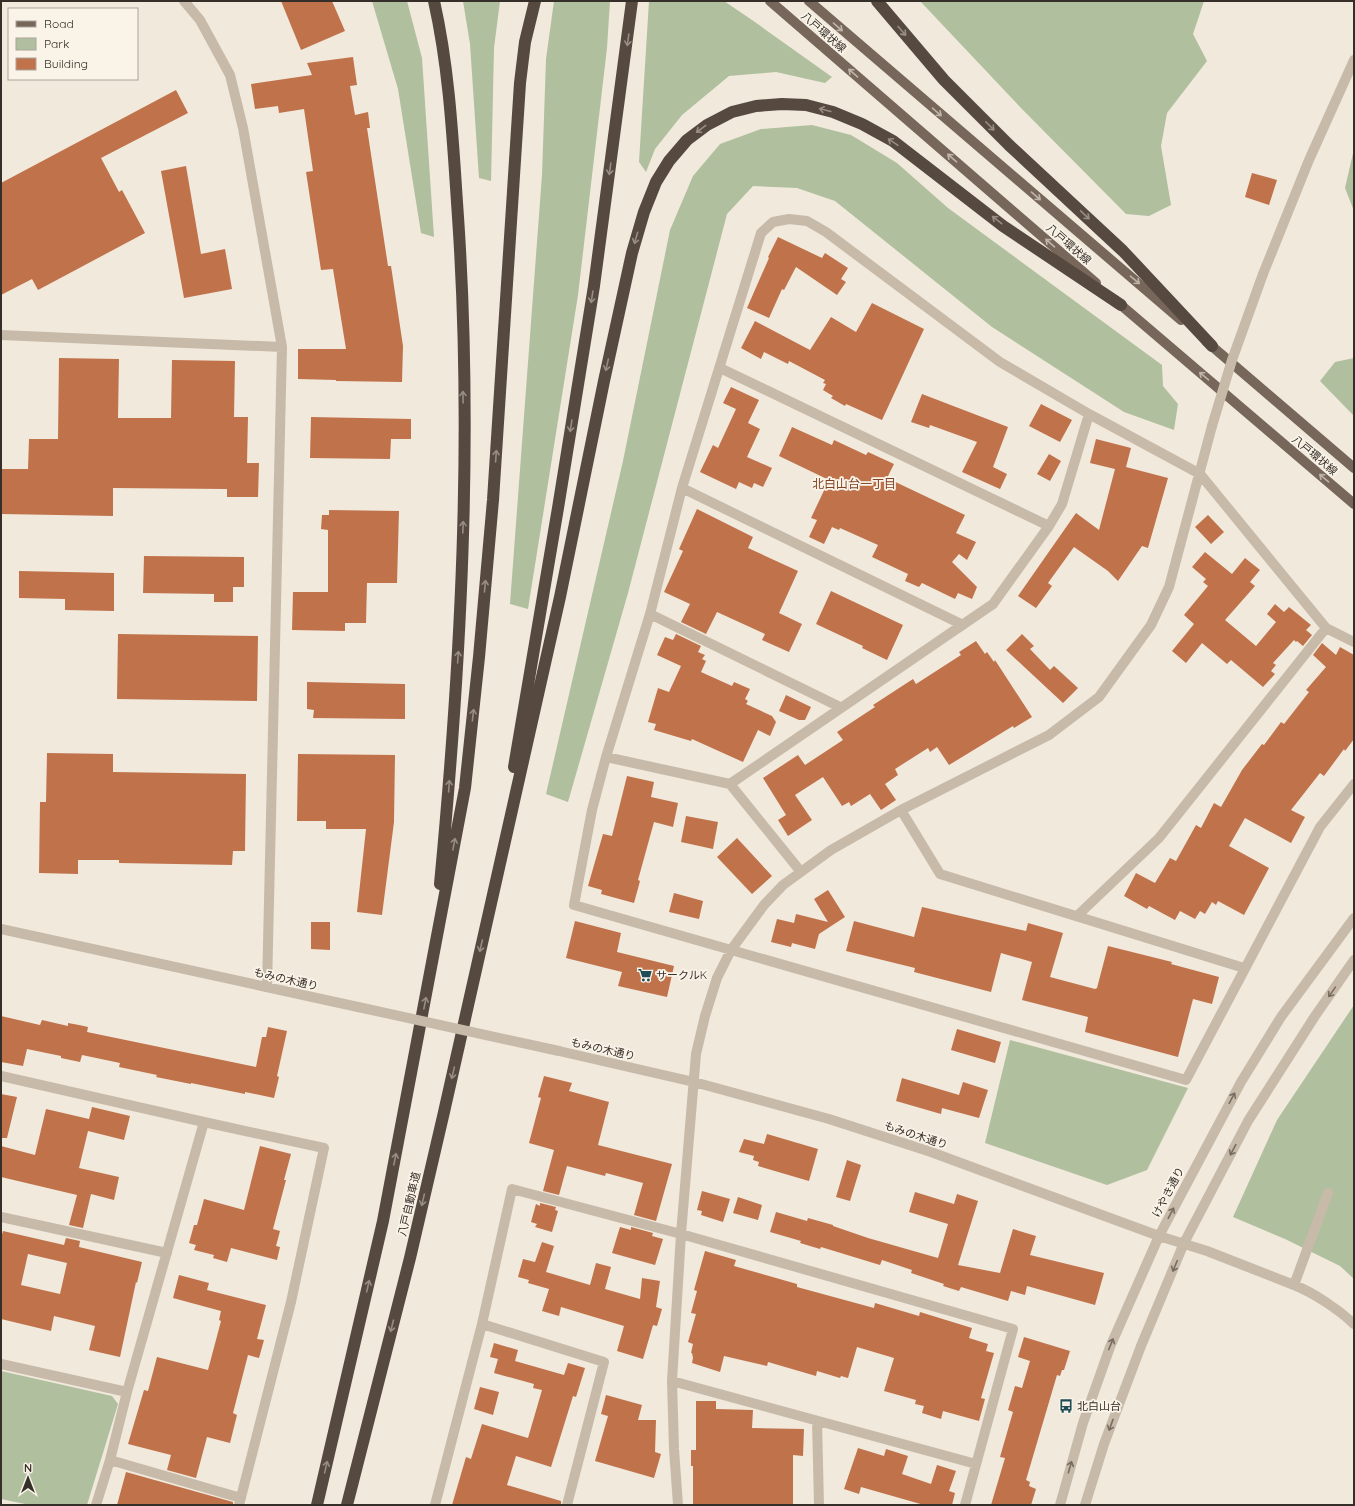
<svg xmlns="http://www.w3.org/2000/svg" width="1355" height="1506" viewBox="0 0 1355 1506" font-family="Quicksand,'Noto Sans JP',sans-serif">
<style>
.green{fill:#b0bf9d}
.building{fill:#c0724b;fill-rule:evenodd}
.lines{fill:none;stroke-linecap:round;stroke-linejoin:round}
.minor{stroke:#c8baa9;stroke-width:10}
.major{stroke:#77665a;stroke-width:10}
.highway{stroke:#564940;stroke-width:12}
.minor-bridge{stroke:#c8baa9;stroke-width:10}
.oneway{stroke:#beb4a8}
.oneway2{stroke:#978d83}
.oneway3{stroke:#786d62}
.labels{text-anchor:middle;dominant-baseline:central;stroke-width:3.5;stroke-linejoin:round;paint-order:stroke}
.street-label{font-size:11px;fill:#362e28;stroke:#f9f3e8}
.poi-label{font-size:11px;fill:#362e28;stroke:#f9f3e8;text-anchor:start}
.neighbourhood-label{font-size:12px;fill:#804326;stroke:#f9f3e8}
</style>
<rect width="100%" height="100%" fill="#f1e9dc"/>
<path class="green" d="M372 1H407L422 58 434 237 421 233 398 89Z
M463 1H500L494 48 491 181 479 178 470 44Z
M554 1H610L607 48 578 295 528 609 510 604 542 175 546 59Z
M649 1H724L752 20 832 77 825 83 776 72 729 76 682 115 655 149 646 172 639 162Z
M920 1H1204L1193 34 1207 61 1167 113 1161 146 1171 205 1149 216 1126 214 1021 108Z
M812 125 851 135 897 163 948 208 1162 365 1163 386 1178 404 1174 430 1124 412 992 327 835 201 797 188 753 186 727 214 628 593 568 802 546 794 623 461 670 230 693 176 720 144 761 129Z
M1354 149V211L1345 188Z
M1354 358V416L1320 381 1335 362Z
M1354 1005V1279L1340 1266 1285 1239 1233 1217 1277 1120Z
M1010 1040 1188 1088 1147 1170 1107 1185 985 1143Z
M1 1371 112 1396 118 1404 87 1505H30L1 1499Z"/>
<path class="building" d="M281 1H332L345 31 301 50Z
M353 57 357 85 350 86 355 115 368 112 370 128H367L388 266H391L403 346 402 382 336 381V380L298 379V349H346L333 269 321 270 306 172 313 171 304 109 279 113 278 106 255 109 251 84 312 75 307 63Z
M176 90 188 113 101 158 119 192 122 190 145 233 38 290 32 279 1 295V183Z
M186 166 201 254 225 249 232 289 184 298 161 171Z
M1252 173 1277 180 1269 205 1245 197Z
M778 237 822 258 825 253 848 268 841 279 846 282 837 295 796 267 784 290 782 289 769 318 747 308 769 258 768 257Z
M872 303 924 329 882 420 846 404 845 406 831 398 833 396 823 390 826 384 823 383 825 380 789 361 788 364 764 352 761 359 741 348 755 321 810 350 831 317 856 332Z
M59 358 119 359 118 418H171L172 360 235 361 234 417H248L247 463H259L258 497H227V489L113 488V516L1 514V469H28L29 439H58Z
M731 387 759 400 748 423 760 429 747 457 772 468 763 487 754 483 752 488 739 482 736 489 700 472 713 445 718 448 736 409 723 403Z
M922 394 1008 427 993 467 1007 474 1000 489 962 472 977 442 930 425 929 428 911 422Z
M1041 404 1072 420 1060 442 1029 426Z
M311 417 411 419V439H391L390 459 310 458Z
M792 427 832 445 834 440 866 455 868 452 894 464 887 478 965 515 956 533 976 542 967 560 959 554 952 562 977 587 972 599 958 593 955 599 922 583 919 587 905 581 908 574 872 557 878 545 840 528 839 530 832 527 824 544 809 537 817 520 811 518 829 480 779 456Z
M1096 439 1131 448 1126 467 1168 478 1148 548 1142 546 1118 581 1108 571 1074 547 1048 583 1052 586 1036 608 1018 596 1076 513 1099 530 1115 469 1090 463Z
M1049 454 1061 461 1050 481 1037 474Z
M697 509 753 537 748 548 798 571 779 613 802 624 789 652 762 640 765 634 717 612 706 634 681 622 690 604 664 592 683 551 679 549Z
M329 510 399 511 397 583H367L366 623H345V631L292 630 293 592H328V530L321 529 322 515H329Z
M1208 515 1224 532 1211 544 1195 527Z
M1205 552 1232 574 1245 558 1260 570 1250 582 1255 586 1225 620 1256 646 1276 622 1267 614 1275 604 1284 612 1289 607 1311 625 1306 630 1312 635 1303 646 1297 641 1296 642 1294 640 1273 663 1276 665 1271 671 1275 674 1263 687 1231 660 1227 664 1202 643 1186 663 1172 651 1194 624 1184 615 1208 586 1203 582 1206 579 1192 567Z
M144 556 244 557V587H233V602H214V594L143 593Z
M19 571 114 573V611L65 610V599L19 598Z
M831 591 903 625 887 660 862 648 863 646 816 624Z
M118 634 258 636 257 701 117 699Z
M676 634 701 646 698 652 705 655 702 659 706 661 701 672 732 686 734 682 750 689 745 699 748 701 746 704 772 716 776 722 770 736 758 730 743 762 692 739 691 741 654 730 656 724 648 722 658 688 669 692 681 666 657 655 665 637 673 640Z
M1022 634 1034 646 1030 649 1050 670 1054 666 1078 688 1063 703 1006 650Z
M976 641 985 654 987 652 994 662 995 660 1032 717 1014 728 1013 726 949 765 937 747 930 752 928 748 895 769 898 775 885 784 896 800 881 810 870 794 851 806 849 802 842 806 823 777 795 795 812 820 788 836 778 820 786 815 763 778 798 755 805 765 843 740 837 732 875 707 873 705 913 679 916 684 961 655 959 652Z
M1322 643 1336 655 1340 647 1354 655V739L1345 751 1344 749 1324 776 1320 773 1291 810 1305 817 1291 843 1245 818 1229 846 1269 868 1244 915 1218 901 1216 905 1212 902 1205 914 1200 911 1195 919 1180 911 1175 920 1149 906 1147 909 1124 896 1136 873 1155 883 1170 858 1176 861 1196 825 1201 828 1214 803 1221 807 1242 770 1262 744 1264 745 1281 722 1284 724 1309 692 1306 690 1326 667 1313 655Z
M307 682 405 684V719L313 718 314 710 307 709Z
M786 695 811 707 805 720H799L779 711Z
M47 753 113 754V772L246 774 245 851H233L232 865 119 863V860H78V874L39 873 40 802H46Z
M298 754 395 755 394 822 382 915 357 912 366 829H326V821H297Z
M627 776 654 782 651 797 678 803 673 827 654 822 638 880 640 881 634 903 601 894 602 890 588 886 603 834 612 836Z
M686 816 718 822 713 849 681 842Z
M737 838 772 876 752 894 717 857Z
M828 890 845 917 819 934 815 949 792 943 791 947 771 942 777 919 794 923 796 914 828 922 814 899Z
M674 893 703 901 699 919 669 912Z
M922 907 1026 931 1028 923 1063 933 1050 977 1095 989 1097 988 1108 946 1172 962 1171 964 1219 977 1212 1004 1193 999 1178 1057 1085 1032 1088 1017 1022 1000 1032 962 1001 953 991 992 914 972 915 968 846 951 854 921 914 937Z
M575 921 621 933 617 952 674 966 667 997 618 986 622 972 566 958Z
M311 922H330V950L311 949Z
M1 1016 40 1025 42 1020 68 1026V1023L79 1025 88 1027 87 1032 256 1067 262 1037H266L268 1027 287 1031 277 1076 279 1077 274 1098 245 1092V1094L191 1083V1084L156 1077 157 1075 119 1067 120 1063 82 1055 80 1062 61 1058V1056L27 1049 23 1066 1 1062Z
M957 1029 1001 1042 995 1063 951 1050Z
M544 1076 572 1083 569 1091 609 1102 598 1145 672 1164 656 1221 634 1215 643 1183 606 1173 605 1176 567 1166 559 1195 543 1191 554 1150 529 1143 541 1098 538 1097Z
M902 1078 959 1095 963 1082 988 1090 979 1118 942 1108 941 1114 896 1101Z
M1 1094 17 1097 7 1138H1Z
M92 1107 130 1116 124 1140 88 1131 79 1168 119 1177 114 1200 91 1194 83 1228 69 1225 77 1195 1 1177V1146L35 1155 46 1109 89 1119Z
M767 1134 818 1149 809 1181 758 1166 759 1162 753 1160 754 1156 739 1152 744 1139 764 1144Z
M260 1146 291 1154 284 1180H286L273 1229 280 1231 276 1246 280 1247 277 1260 231 1248 227 1262 213 1258 214 1255 194 1250 196 1245 189 1243 194 1225H197L204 1199 244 1210Z
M847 1160 861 1165 850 1201 836 1197Z
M702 1191 730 1199 723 1222 701 1215 702 1211 697 1210Z
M915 1192 954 1204 957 1194 978 1201 958 1265 1000 1273 1013 1229 1036 1236 1030 1255 1104 1273 1095 1305 1027 1286 1025 1295 1011 1291 1008 1301 961 1287 959 1291 943 1286 944 1284 911 1273 912 1270 882 1260 880 1265 821 1247 820 1249 800 1243 801 1241 770 1232 776 1212 807 1221 808 1218 833 1225V1226L868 1238 938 1258 948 1224 909 1212Z
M738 1197 762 1205 758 1220 733 1213Z
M540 1203 556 1207 555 1210 558 1211 552 1232 535 1227 537 1224 531 1222 536 1204 540 1206Z
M620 1227 631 1230V1227L653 1233 652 1236 663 1239 655 1265 612 1253Z
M3 1231 64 1245 66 1238 80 1241 79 1247 142 1262 137 1283 136 1282 120 1357 89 1350 95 1326 54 1316 51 1331 1 1319V1238ZM28 1254 67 1263 60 1294 21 1285Z
M542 1242 554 1246 546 1272 590 1285 596 1263 611 1267 605 1289 640 1299 642 1278 660 1281 656 1307 662 1309 657 1326 653 1325 643 1359 617 1351 624 1326 561 1307 559 1316 542 1311 549 1289 528 1283 529 1280 518 1277 523 1259 535 1262Z
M705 1251 736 1260 734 1266 797 1284V1287L874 1308 875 1303 919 1316 920 1312 972 1328 969 1338 988 1344 986 1351 994 1353 981 1398 985 1399 979 1421 943 1411 941 1419 922 1413 924 1406 915 1404 916 1400 884 1391 894 1358 857 1347 848 1378 841 1376 840 1378 817 1371 816 1376 768 1362 767 1366 724 1356 720 1372 692 1363 693 1358 692 1353H691L693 1344 688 1342 696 1314 691 1313 697 1291 694 1290Z
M179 1275 209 1283 207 1290 266 1305 257 1339 264 1340 259 1358 248 1355 233 1413 237 1415 230 1443 207 1437 196 1478 167 1470 171 1455 128 1444 144 1390 148 1391 157 1357 208 1370 221 1321 219 1320 221 1311 173 1298Z
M1024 1337 1070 1351 1064 1370H1062L1060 1376 1057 1375 1026 1480 1030 1482 1029 1486 1036 1489 1031 1505H991L1005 1458 1000 1457 1013 1412 1008 1410 1015 1386 1022 1388 1030 1361 1018 1357Z
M494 1343 518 1350 515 1361 564 1375 568 1363 585 1368 576 1397 573 1396 551 1467 516 1456 507 1485 561 1501V1505H452L466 1457 471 1459 482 1424 528 1438 542 1390 533 1388 534 1384 494 1373 498 1359 490 1357Z
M480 1387 499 1392 493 1415 474 1409Z
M606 1395 642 1405 638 1420H656L655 1452 661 1454 654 1478 595 1461 608 1416 601 1414Z
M696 1401H716V1409L753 1410 752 1428 804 1429 803 1456 793 1455V1505H693V1466H691V1450H696Z
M858 1448 884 1456 886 1449 908 1456 902 1474 931 1484 937 1465 956 1471 949 1491 955 1493 952 1505H924L861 1487 859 1494 844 1489Z
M126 1472 233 1502V1505H117Z"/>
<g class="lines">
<path class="minor" d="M184 1 200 20 230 75 243 128 282 347 267 987
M1263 274 1309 160 1354 60
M1 335 282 347
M720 368 1049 526
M682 488 963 625
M650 614 840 707
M1354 642 1326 628 1200 474 1089 414 1000 362 826 232 807 221 789 219 773 222 761 233 682 488 650 614 606 757 592 810 574 905 1186 1080 1320 827 1354 784
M606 757 730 784 801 872
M730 784 993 604 1049 526 1062 504 1089 414
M901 810 940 874 1244 968
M1077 916 1159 838 1326 628
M1 929 358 1007
M559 1051 694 1082 829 1119 931 1152 1159 1236 1207 1251 1294 1285C1314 1293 1338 1309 1354 1324
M1 1076 204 1122 324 1148 291 1302 239 1505
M1 1217 167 1253
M1294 1285 1328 1193
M482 1324 604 1362 567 1505
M1 1364 127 1392
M672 1381 976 1464
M817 1421 819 1505
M110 1460 241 1498
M96 1505 110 1460 127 1392 204 1122
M435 1505 482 1324 512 1189 681 1234 1013 1329 965 1505
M678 1505 674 1449 672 1381 681 1234 696 1054 705 1016 717 978 731 950 764 905 783 885 831 850 901 810 1049 735 1099 697 1151 625 1169 587 1212 426
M1060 1505 1083 1423 1110 1347 1159 1236 1241 1082 1281 1017 1354 918
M1085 1505 1104 1444 1141 1346 1184 1243 1248 1121 1315 1016 1354 960"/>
<path class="major" d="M770 1 1096 283
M809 1 1181 320
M1115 300 1354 504
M1207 342 1354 468"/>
<path class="highway" d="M434 1C450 72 453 145 458 217 473 439 461 663 440 884
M877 1 944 80 1009 145 1123 251 1212 346
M514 767 558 508 594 286 632 1
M317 1505 383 1221 465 788 479 657 493 500 520 83 525 42 535 1
M347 1505 410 1258 444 1112 560 597 604 381 632 253 644 212 656 182 669 161 687 140 707 125 732 112 756 106 782 104 806 105 833 112 862 124 893 141 1003 226 1121 305"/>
<path class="minor-bridge" d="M1212 426 1232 360 1263 274
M358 1007 559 1051"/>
</g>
<defs><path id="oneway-shaft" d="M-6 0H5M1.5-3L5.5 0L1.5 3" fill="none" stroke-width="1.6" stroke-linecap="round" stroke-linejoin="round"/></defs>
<g class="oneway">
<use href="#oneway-shaft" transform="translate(838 27) rotate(41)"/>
<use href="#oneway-shaft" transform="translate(853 73) rotate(-139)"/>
<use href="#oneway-shaft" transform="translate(937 112) rotate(41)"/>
<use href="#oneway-shaft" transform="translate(952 158) rotate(-139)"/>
<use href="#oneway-shaft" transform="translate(1036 196) rotate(41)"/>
<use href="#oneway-shaft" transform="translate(1050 243) rotate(-139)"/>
<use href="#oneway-shaft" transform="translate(1135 280) rotate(40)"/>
<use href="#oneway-shaft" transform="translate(1204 376) rotate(-140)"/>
<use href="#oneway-shaft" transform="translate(1324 478) rotate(-140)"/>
</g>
<g class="oneway2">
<use href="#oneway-shaft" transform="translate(902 31) rotate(49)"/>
<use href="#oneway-shaft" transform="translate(628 40) rotate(98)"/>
<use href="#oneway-shaft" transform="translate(825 110) rotate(-166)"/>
<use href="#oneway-shaft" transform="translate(990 126) rotate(45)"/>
<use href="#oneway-shaft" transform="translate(701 129) rotate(143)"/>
<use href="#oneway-shaft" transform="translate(893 142) rotate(-146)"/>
<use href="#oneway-shaft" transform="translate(610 169) rotate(98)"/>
<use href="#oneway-shaft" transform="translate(1085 215) rotate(43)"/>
<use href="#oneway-shaft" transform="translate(997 220) rotate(-142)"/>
<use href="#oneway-shaft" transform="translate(636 238) rotate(106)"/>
<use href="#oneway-shaft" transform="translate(592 297) rotate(99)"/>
<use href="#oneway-shaft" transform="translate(607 365) rotate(103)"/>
<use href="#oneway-shaft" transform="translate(463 397) rotate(-91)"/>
<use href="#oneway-shaft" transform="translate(571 426) rotate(99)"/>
<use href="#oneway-shaft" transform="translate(496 456) rotate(-86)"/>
<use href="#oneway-shaft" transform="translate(463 527) rotate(-88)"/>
<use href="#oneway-shaft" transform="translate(485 586) rotate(-85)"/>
<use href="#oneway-shaft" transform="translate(458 657) rotate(-86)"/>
<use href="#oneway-shaft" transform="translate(473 715) rotate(-84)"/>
<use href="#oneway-shaft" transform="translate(449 786) rotate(-86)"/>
<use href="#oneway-shaft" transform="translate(454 844) rotate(-79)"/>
<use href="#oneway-shaft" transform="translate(481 946) rotate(103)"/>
<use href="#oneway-shaft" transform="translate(425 1003) rotate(-79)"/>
<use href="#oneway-shaft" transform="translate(453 1073) rotate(103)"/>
<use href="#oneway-shaft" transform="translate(395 1159) rotate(-79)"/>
<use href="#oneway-shaft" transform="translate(423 1200) rotate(103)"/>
<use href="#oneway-shaft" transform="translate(368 1286) rotate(-77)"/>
<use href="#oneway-shaft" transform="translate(392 1326) rotate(104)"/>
<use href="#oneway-shaft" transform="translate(326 1467) rotate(-77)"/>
</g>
<g class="oneway3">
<use href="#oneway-shaft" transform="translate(1332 992) rotate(125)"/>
<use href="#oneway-shaft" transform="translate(1232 1098) rotate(-62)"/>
<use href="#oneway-shaft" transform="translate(1233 1150) rotate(118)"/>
<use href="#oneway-shaft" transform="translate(1171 1213) rotate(-62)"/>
<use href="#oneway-shaft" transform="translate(1175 1266) rotate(113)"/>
<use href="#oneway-shaft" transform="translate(1111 1344) rotate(-68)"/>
<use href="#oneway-shaft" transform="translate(1111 1425) rotate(110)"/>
<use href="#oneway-shaft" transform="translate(1070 1467) rotate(-74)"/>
</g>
<defs>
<symbol id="supermarket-bare" viewBox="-9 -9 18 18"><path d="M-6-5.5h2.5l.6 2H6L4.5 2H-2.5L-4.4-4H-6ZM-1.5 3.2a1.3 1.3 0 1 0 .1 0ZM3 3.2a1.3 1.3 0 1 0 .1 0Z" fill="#204d55" stroke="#f9f3e8" stroke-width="2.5" paint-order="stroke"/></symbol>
<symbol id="bus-bare" viewBox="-9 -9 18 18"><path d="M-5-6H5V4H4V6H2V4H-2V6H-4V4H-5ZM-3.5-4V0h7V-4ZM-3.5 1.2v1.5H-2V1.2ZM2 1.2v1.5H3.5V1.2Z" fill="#204d55" stroke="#f9f3e8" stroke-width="2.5" paint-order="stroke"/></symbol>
</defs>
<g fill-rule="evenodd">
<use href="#supermarket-bare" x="635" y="965" width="20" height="20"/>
<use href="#bus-bare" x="1056" y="1396" width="20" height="20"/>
</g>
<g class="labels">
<g class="street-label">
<text transform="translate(824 32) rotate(41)">八戸環状線</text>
<text transform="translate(1069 244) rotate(41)">八戸環状線</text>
<text transform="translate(1315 455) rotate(40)">八戸環状線</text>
<text transform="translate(286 979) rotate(13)">もみの木通り</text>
<text transform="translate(603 1049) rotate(13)">もみの木通り</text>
<text transform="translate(916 1135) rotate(18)">もみの木通り</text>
<text transform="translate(1168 1192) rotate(-62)">けやき通り</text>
<text transform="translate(409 1204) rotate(-77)">八戸自動車道</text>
</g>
<g class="poi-label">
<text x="656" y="975">サークルK</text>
<text x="1077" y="1406">北白山台</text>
</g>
<g class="neighbourhood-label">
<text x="854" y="483">北白山台一丁目</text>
</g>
</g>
<rect width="1355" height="1506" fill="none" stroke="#362e28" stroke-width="4"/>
<rect x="8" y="8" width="130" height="72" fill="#f9f3e8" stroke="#aba49b"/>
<rect x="16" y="21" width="20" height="6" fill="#77665a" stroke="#aba49b"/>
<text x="44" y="28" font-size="12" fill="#362e28">Road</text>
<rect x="16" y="38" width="20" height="12" fill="#b0bf9d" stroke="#aba49b"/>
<text x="44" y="48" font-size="12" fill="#362e28">Park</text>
<rect x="16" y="58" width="20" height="12" fill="#c0724b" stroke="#aba49b"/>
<text x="44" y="68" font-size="12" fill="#362e28">Building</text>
<g transform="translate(28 1478)" stroke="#f9f3e8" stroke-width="3" paint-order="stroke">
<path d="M0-3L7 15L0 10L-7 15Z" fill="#362e28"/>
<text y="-6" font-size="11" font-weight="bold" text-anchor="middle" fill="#362e28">N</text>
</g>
</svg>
